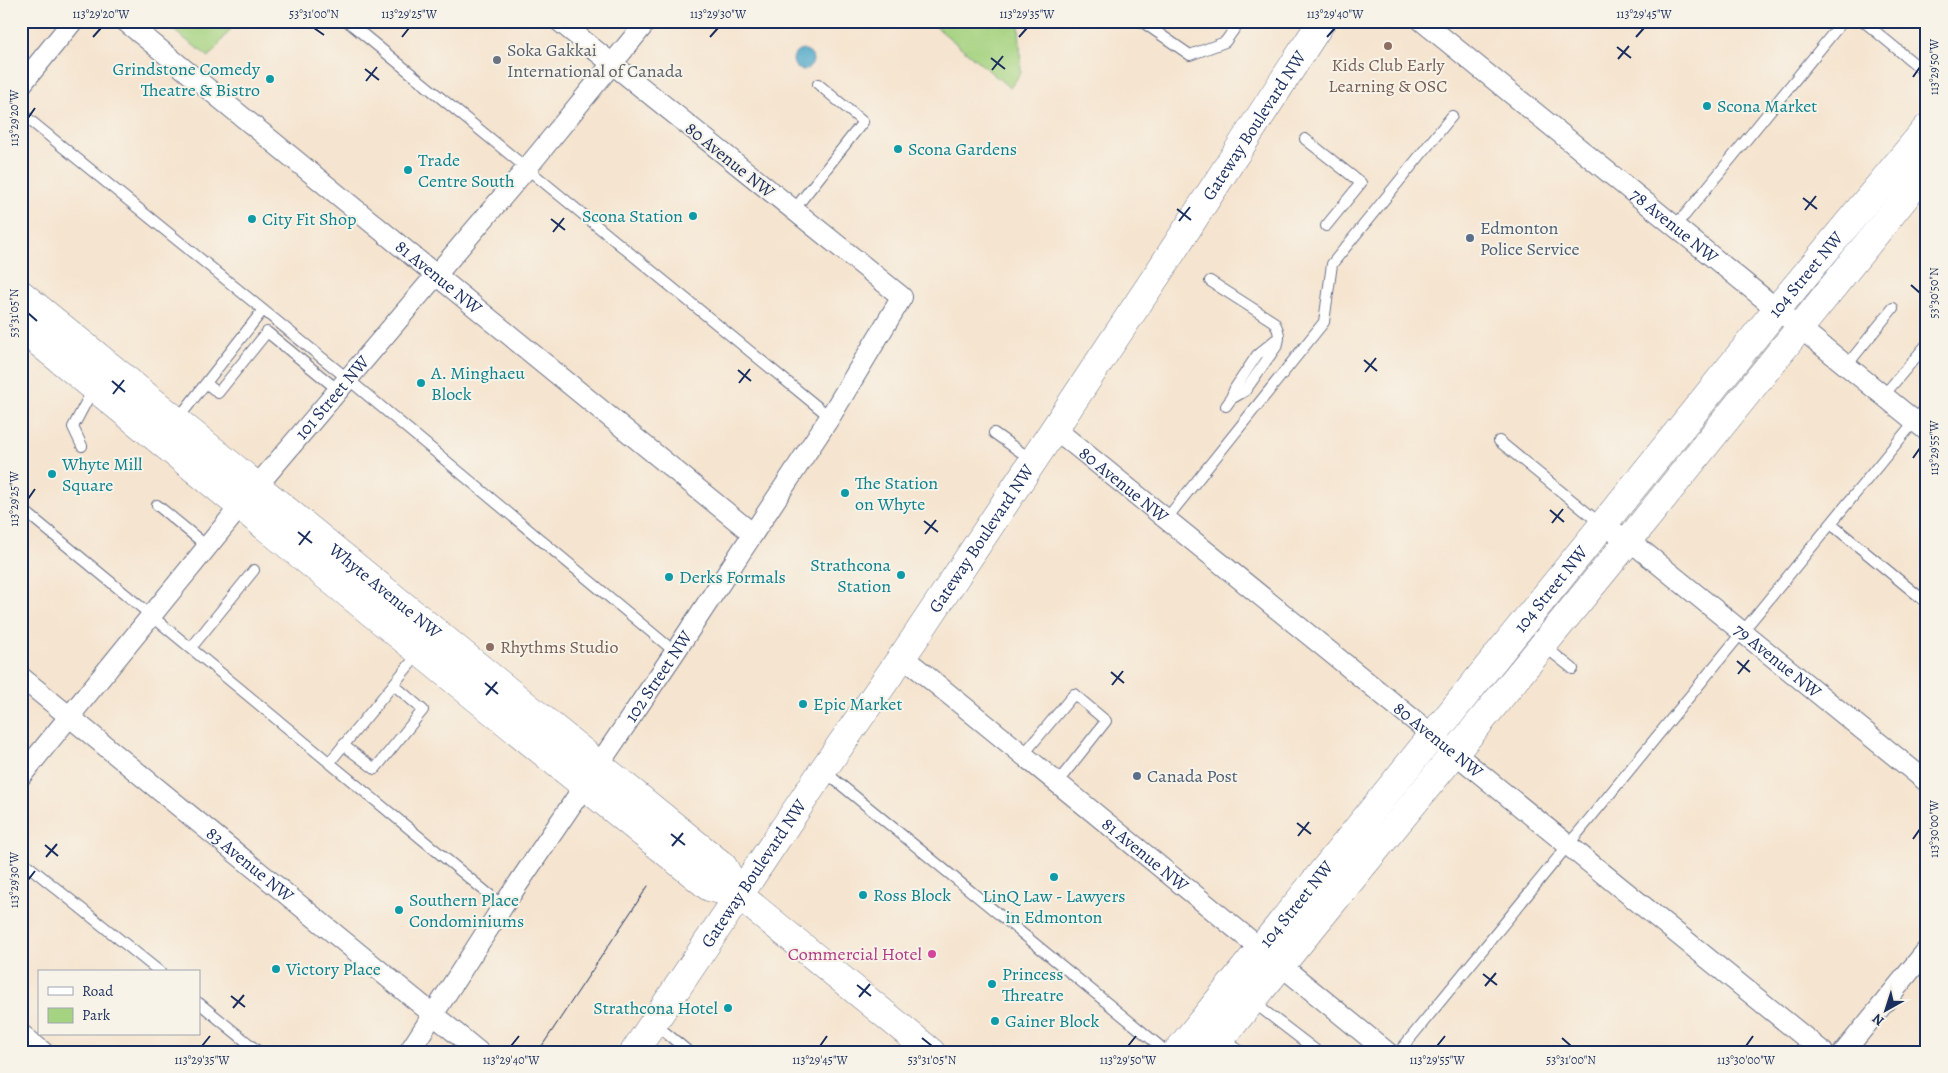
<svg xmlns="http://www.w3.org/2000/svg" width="1948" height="1073" viewBox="0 0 1948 1073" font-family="Alegreya,serif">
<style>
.green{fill:#a6d381;stroke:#608170}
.water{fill:#49a5c8;stroke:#326a93}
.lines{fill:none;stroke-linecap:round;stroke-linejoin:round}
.lane-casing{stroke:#676e86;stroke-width:12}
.street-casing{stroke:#676e86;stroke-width:22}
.secondary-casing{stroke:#676e86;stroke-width:29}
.lane{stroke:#fff;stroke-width:10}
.street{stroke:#fff;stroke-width:20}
.secondary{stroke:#fff;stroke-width:28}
.tram{stroke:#1b2f5e;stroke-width:1}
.ticks{fill:none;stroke:#1b2f5e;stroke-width:2}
.education-dot{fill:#8d6e63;stroke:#f7f3e8;stroke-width:2}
.worship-dot{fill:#6b7280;stroke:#f7f3e8;stroke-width:2}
.culture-dot{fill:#0f9aa8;stroke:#f7f3e8;stroke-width:2}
.service-dot{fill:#5c6f8a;stroke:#f7f3e8;stroke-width:2}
.hotel-dot{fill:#d1479c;stroke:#f7f3e8;stroke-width:2}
.labels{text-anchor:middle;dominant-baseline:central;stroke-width:4;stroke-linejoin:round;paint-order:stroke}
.worship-label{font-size:18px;fill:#5b616d;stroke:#f7f3e8;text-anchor:start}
.education-label{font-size:18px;fill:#785e54;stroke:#f7f3e8}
.culture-label{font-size:18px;fill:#0d838f;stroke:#f7f3e8;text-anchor:start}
.street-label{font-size:18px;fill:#1b2f5e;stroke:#f7f3e8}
.service-label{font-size:18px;fill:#4e5e75;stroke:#f7f3e8;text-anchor:start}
.hotel-label{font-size:18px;fill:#b23c85;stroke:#f7f3e8;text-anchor:end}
.neatline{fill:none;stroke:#1b2f5e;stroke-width:2}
.ticks-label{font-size:12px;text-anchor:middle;fill:#1b2f5e}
</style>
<rect width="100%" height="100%" fill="#f7f3e8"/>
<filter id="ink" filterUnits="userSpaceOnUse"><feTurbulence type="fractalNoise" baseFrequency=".02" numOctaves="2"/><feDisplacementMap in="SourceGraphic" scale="10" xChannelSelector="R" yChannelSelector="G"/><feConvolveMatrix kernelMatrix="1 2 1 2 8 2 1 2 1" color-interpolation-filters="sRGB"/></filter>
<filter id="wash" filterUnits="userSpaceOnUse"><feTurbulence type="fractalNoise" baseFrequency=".0096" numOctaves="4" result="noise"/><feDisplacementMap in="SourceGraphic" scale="20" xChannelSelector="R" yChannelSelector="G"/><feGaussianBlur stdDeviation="1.12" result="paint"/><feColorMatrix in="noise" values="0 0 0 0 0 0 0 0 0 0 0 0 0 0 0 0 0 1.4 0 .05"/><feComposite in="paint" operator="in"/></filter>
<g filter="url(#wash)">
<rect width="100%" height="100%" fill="#f5e4cf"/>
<path class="green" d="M167 21H237L209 57 165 24Z
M929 21H1019L1021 73 1010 88Z"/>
<path class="water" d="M793 60a10 10 0 1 1 20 0a10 10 0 1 1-20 0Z"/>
</g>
<g filter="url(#ink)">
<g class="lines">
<defs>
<path id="lane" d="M347 21 830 417
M1141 21 1190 55 1225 42 1240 21
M1863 21 1927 74
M21 113 348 379 675 652
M1305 139 1361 183 1326 226
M793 211 863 122 818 84
M1674 225 1685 215 1843 21
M1210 281 1274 322C1279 330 1281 339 1276 347L1245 391 1231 399 1226 406
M1847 365 1893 308
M206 383 218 393 267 332 338 390
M1884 395 1927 344
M1230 400 1235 388 1257 355 1275 340
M177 420 263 310
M994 433 1032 460
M1499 441 1601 524
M82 446 73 427 94 387
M157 505 208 547
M21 508 503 906
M1167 518 1324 322 1332 264 1452 116
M1831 524 1927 603
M1544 646 1573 669
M191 648 254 570
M343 745 375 769 423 710 394 685
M1023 755 1074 694 1106 721 1057 783
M329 763 419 653
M824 771 1167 1052
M21 860 160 972
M1253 1002 1318 1052
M199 1003 259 1052
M655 1024 689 1052
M1223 1038 1241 1052
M1399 1052 1927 406"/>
<g id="street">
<path id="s1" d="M125 21 753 534"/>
<path id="s2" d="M1422 21 1927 431"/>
<path d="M21 85 73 21"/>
<path id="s3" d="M1054 428 1823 1052"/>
<path id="s4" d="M1603 526 1629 540 1927 782"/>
<path id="s5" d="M902 656 1387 1052"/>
<path id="s6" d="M21 677 479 1052"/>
<path id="s7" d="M21 776 251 493 527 168 647 21"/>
<path d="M21 1034 43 1052"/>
<path id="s8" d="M409 1052 503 906 675 652 830 417 902 297 559 21"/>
<path d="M1844 1052 1927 950"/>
</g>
<g id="secondary">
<path id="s9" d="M21 294 723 866 739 895"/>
<path d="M21 328 709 887 739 895 931 1052"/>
<path id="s10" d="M634 1052 823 770 913 641 1159 272 1322 21"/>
<path id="s11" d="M1177 1052 1777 309 1927 128"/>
<path d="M1210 1052 1629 540 1927 170"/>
</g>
</defs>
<use href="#lane" class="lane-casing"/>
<use href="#street" class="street-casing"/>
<use href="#secondary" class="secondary-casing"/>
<use href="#lane" class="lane"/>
<use href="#street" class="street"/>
<use href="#secondary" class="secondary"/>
<path class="tram" d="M538 1052 648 886"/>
</g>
</g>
<path class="ticks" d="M314 28 324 35M93 37 101 28M402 37 409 28M710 37 718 28M1019 37 1027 28M1327 37 1335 28M1636 37 1644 28M1617 47 1631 58M991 58 1005 69M1618 59 1629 46M365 69 379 80M992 70 1003 56M1913 77 1920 67M366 81 377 67M28 118 35 108M1803 198 1817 209M1177 209 1191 220M1805 210 1816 196M551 219 565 230M1179 221 1190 207M553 232 564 218M1911 285 1920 293M28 313 37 321M1364 360 1377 371M738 370 751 381M1365 372 1376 358M112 381 125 392M739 383 750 369M113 394 124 380M1913 458 1920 448M28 499 35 489M1550 510 1564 522M924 521 938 532M1552 523 1563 509M298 532 312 543M925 534 936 520M299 545 310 531M1737 661 1750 672M1111 672 1124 683M1738 674 1749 660M485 683 498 694M1112 685 1123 671M486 695 497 682M1297 823 1311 834M671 834 685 845M1298 836 1309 822M1913 839 1920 829M45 845 58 856M672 846 683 833M46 857 57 844M28 880 35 871M1483 974 1497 985M857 985 871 996M1485 986 1496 973M231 996 245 1007M859 997 870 984M233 1008 244 995M922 1038 932 1046M1562 1038 1571 1046M202 1046 210 1036M511 1046 519 1036M820 1046 827 1036M1128 1046 1136 1036M1437 1046 1445 1036M1746 1046 1753 1036"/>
<g class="education-dot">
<circle cx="1388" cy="46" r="5"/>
<circle cx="490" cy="647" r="5"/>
</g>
<circle class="worship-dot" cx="497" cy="60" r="5"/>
<g class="culture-dot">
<circle cx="270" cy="79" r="5"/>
<circle cx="1707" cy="106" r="5"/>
<circle cx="898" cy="149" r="5"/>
<circle cx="408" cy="170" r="5"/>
<circle cx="693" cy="216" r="5"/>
<circle cx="252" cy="219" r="5"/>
<circle cx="421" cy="383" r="5"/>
<circle cx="52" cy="474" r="5"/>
<circle cx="845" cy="493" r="5"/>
<circle cx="901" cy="575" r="5"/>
<circle cx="669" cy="577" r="5"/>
<circle cx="803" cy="704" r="5"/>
<circle cx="1054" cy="877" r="5"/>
<circle cx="863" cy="895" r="5"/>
<circle cx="399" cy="910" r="5"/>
<circle cx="276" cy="969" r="5"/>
<circle cx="992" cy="984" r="5"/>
<circle cx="728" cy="1008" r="5"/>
<circle cx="995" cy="1021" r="5"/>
</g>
<g class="service-dot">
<circle cx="1470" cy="238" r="5"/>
<circle cx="1137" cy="776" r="5"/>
</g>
<circle class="hotel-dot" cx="932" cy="954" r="5"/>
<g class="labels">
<g class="worship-label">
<text x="507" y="50">Soka Gakkai<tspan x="507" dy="21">International of Canada</tspan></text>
</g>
<g class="education-label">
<text x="1388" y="65">Kids Club Early<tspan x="1388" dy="21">Learning &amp; OSC</tspan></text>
<text x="500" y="647" text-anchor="start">Rhythms Studio</text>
</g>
<g class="culture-label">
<text x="260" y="69" text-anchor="end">Grindstone Comedy<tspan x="260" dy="21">Theatre &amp; Bistro</tspan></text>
<text x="1717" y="106">Scona Market</text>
<text x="908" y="149">Scona Gardens</text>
<text x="418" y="160">Trade<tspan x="418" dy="21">Centre South</tspan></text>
<text x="683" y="216" text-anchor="end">Scona Station</text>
<text x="262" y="219">City Fit Shop</text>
<text x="431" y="373">A. Minghaeu<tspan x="431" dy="21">Block</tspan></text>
<text x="62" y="464">Whyte Mill<tspan x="62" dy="21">Square</tspan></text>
<text x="855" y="483">The Station<tspan x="855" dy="21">on Whyte</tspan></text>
<text x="891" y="565" text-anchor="end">Strathcona<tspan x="891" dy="21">Station</tspan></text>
<text x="679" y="577">Derks Formals</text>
<text x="813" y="704">Epic Market</text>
<text x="873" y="895">Ross Block</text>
<text x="1054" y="896" text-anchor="middle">LinQ Law - Lawyers<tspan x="1054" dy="21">in Edmonton</tspan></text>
<text x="409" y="900">Southern Place<tspan x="409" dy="21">Condominiums</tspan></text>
<text x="286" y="969">Victory Place</text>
<text x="1002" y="974">Princess<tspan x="1002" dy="21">Threatre</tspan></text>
<text x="718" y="1008" text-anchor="end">Strathcona Hotel</text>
<text x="1005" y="1021">Gainer Block</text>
</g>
<g class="street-label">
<text stroke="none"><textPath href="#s10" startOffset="1115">Gateway Boulevard NW</textPath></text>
<text transform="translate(730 160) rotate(39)">80 Avenue NW</text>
<text stroke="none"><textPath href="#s2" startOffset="325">78 Avenue NW</textPath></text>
<text stroke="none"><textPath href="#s11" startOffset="1000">104 Street NW</textPath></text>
<text stroke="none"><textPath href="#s1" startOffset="405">81 Avenue NW</textPath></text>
<text stroke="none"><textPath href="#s7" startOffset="490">101 Street NW</textPath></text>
<text stroke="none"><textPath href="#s3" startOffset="90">80 Avenue NW</textPath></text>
<text stroke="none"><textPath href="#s10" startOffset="620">Gateway Boulevard NW</textPath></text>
<text stroke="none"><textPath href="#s9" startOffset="470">Whyte Avenue NW</textPath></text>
<text stroke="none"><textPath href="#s11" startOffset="595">104 Street NW</textPath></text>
<text stroke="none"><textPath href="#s4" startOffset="221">79 Avenue NW</textPath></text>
<text stroke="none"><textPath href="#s8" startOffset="451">102 Street NW</textPath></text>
<text stroke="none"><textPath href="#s3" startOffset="495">80 Avenue NW</textPath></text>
<text stroke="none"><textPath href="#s5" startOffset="314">81 Avenue NW</textPath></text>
<text stroke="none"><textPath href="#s6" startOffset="296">83 Avenue NW</textPath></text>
<text stroke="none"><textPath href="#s10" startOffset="215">Gateway Boulevard NW</textPath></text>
<text stroke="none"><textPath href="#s11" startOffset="190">104 Street NW</textPath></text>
</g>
<g class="service-label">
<text x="1480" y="228">Edmonton<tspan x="1480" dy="21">Police Service</tspan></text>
<text x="1147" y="776">Canada Post</text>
</g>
<g class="hotel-label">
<text x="922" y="954">Commercial Hotel</text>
</g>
</g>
<rect width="1948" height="1073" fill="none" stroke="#f7f3e8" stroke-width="55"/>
<rect x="38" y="970" width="162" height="65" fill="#f7f3e8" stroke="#9fa5b1"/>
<rect x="48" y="987" width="25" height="8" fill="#ffffff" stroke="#9fa5b1"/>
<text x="82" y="996" font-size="15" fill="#1b2f5e">Road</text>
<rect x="48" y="1008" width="25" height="15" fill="#a6d381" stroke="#9fa5b1"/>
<text x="82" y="1020" font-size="15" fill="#1b2f5e">Park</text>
<g transform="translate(1886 1010) rotate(219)" stroke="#f7f3e8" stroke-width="4" paint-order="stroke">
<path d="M0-4L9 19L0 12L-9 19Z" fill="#1b2f5e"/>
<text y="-8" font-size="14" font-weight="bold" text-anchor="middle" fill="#1b2f5e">N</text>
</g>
<rect x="28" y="28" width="1892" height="1018" class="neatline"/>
<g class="ticks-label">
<text x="101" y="18">113°29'20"W</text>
<text x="314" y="18">53°31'00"N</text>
<text x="409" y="18">113°29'25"W</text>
<text x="718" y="18">113°29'30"W</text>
<text x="1027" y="18">113°29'35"W</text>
<text x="1335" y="18">113°29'40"W</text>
<text x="1644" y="18">113°29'45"W</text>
<text transform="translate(1934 67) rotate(-90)" y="4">113°29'50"W</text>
<text transform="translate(14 118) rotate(-90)" y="4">113°29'20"W</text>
<text transform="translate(1934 293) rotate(-90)" y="4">53°30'50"N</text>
<text transform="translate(14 313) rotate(-90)" y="4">53°31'05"N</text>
<text transform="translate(1934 448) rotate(-90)" y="4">113°29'55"W</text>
<text transform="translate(14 499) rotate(-90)" y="4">113°29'25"W</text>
<text transform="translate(1934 829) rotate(-90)" y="4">113°30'00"W</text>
<text transform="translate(14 880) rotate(-90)" y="4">113°29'30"W</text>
<text x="202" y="1064">113°29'35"W</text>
<text x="511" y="1064">113°29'40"W</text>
<text x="820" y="1064">113°29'45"W</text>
<text x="932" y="1064">53°31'05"N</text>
<text x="1128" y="1064">113°29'50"W</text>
<text x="1437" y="1064">113°29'55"W</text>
<text x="1571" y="1064">53°31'00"N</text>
<text x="1746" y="1064">113°30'00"W</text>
</g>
</svg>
